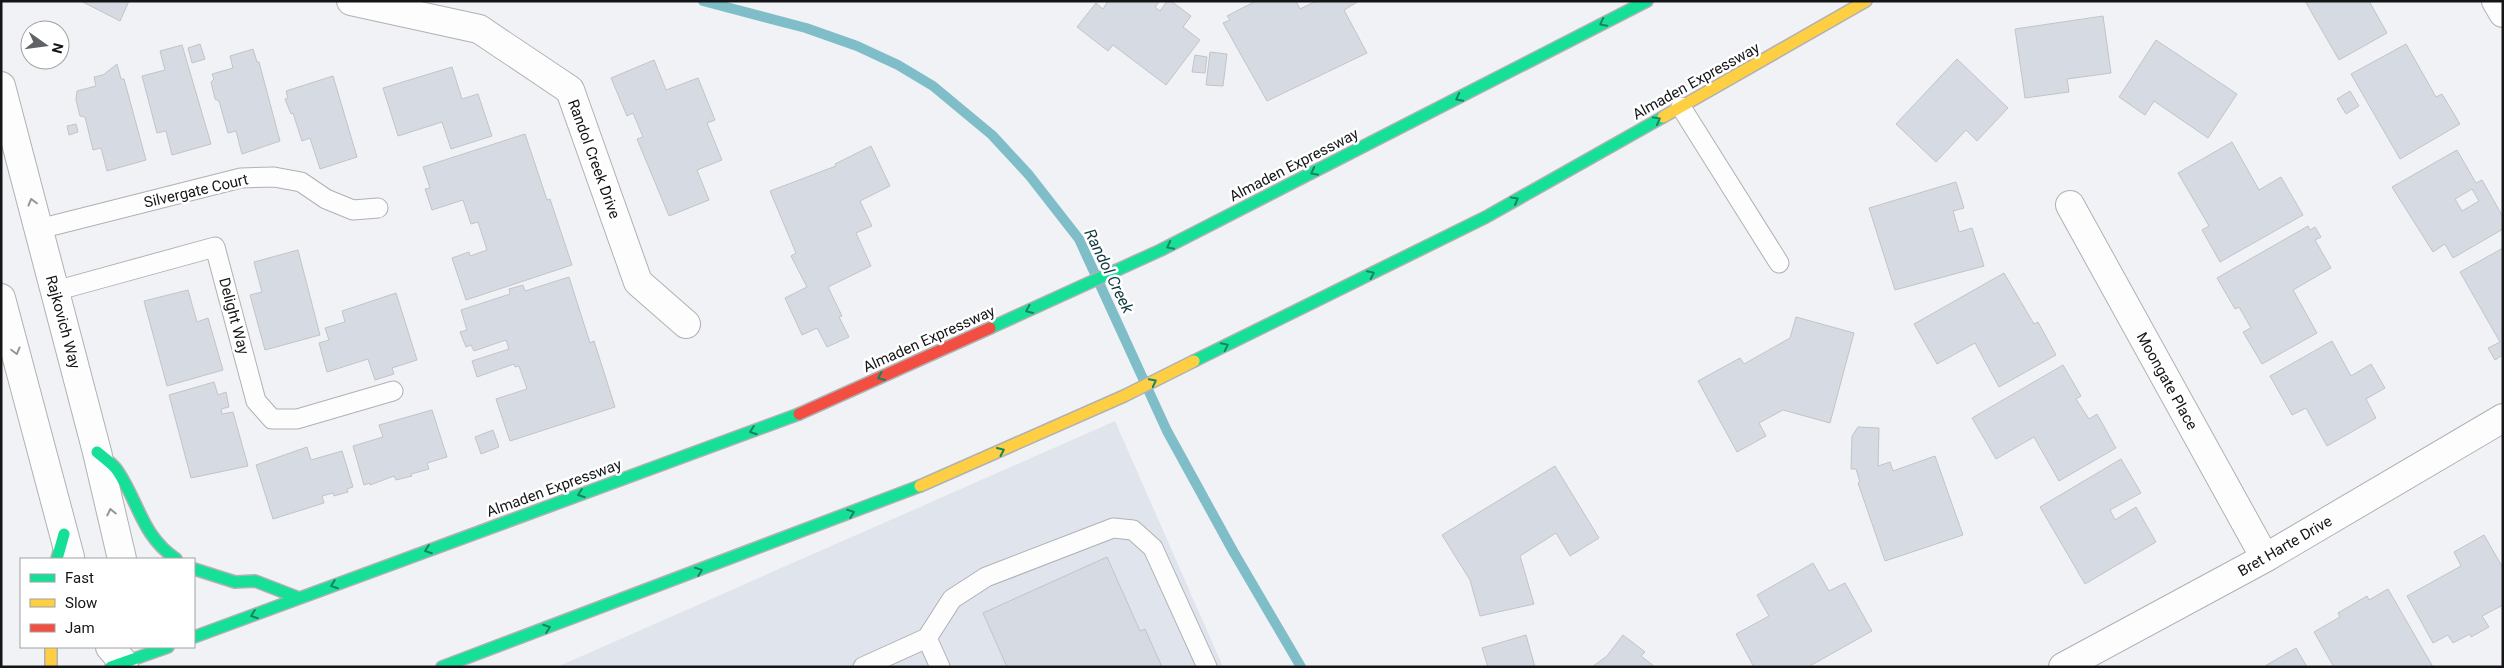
<svg xmlns="http://www.w3.org/2000/svg" width="2504" height="668" viewBox="0 0 2504 668" font-family="Roboto,sans-serif">
<style>
.built{fill:#e0e4ec}
.lines{fill:none;stroke-linecap:round;stroke-linejoin:round}
.stream{stroke:#7fbec8;stroke-width:10}
.building{fill:#d6dbe3;stroke:#c2c4c6;fill-rule:evenodd}
.lane-casing{stroke:#afb1b3;stroke-width:21}
.street-casing{stroke:#afb1b3;stroke-width:30}
.fast-casing{stroke:#afb1b3;stroke-width:14}
.slow-casing{stroke:#afb1b3;stroke-width:14}
.jam-casing{stroke:#afb1b3;stroke-width:14}
.lane{stroke:#fdfdfe;stroke-width:19}
.street{stroke:#fdfdfe;stroke-width:28}
.fast{stroke:#16e098;stroke-width:11}
.slow{stroke:#ffcf43;stroke-width:11}
.jam{stroke:#f24e42;stroke-width:11}
.oneway{stroke:#15855e}
.oneway2{stroke:#949596}
.labels{text-anchor:middle;dominant-baseline:central;stroke-width:5;stroke-linejoin:round;paint-order:stroke}
.street-label{font-size:15px;fill:#141517;stroke:#fff}
.water-label{font-size:16px;font-style:italic;fill:#0f393f;stroke:#fff}
</style>
<rect width="100%" height="100%" fill="#f0f2f5"/>
<path class="built" d="M1115 421 1223 667H557Z"/>
<g class="lines">
<path class="stream" d="M703 1 806 28 857 46 898 65 933 86 992 135 1029 175 1079 239 1167 431 1233 551 1301 667"/>
</g>
<path class="building" d="M81 1H129L120 21Z
M1108 1H1160L1155 7 1160 11 1167 1H1171L1191 16 1183 27 1200 40 1166 85 1113 45 1108 51 1077 27 1096 3 1103 9Z
M1256 1H1296L1300 9 1316 1H1359L1344 10 1367 53 1267 101 1223 23 1230 20 1227 16Z
M2305 1H2369L2387 33 2339 60Z
M2103 16 2111 73 2067 79 2069 92 2025 98 2015 29Z
M2156 40 2237 94 2208 138 2154 101 2145 115 2119 97Z
M200 44 205 59 192 63 188 48Z
M2406 44 2436 97 2442 94 2460 124 2400 159 2351 74Z
M182 45 211 144 172 155 166 131 157 133 142 76 165 70 160 51Z
M253 49 257 62H259L280 141 242 154 236 131 228 133 219 101 215 99 211 82 214 79 212 74 233 68 230 56Z
M1210 52 1227 54 1223 86 1206 85Z
M1195 55 1207 57 1205 73 1192 72Z
M1957 59 2008 108 1977 141 1966 130 1936 162 1896 124Z
M654 60 666 90 698 78 715 120 707 123 722 160 697 170 709 200 669 216 637 139 643 137 633 113 627 116 611 78Z
M117 64 121 79H124L146 160 107 171 101 148 93 150 85 117 80 116 76 100 77 91 96 86 94 77 103 75Z
M452 67 462 99 478 94 492 136 451 149 442 122 398 136 383 88Z
M333 76 357 157 320 169 310 138 302 141 293 113 291 114 285 99 288 98 286 91Z
M2350 91 2359 106 2346 114 2337 99Z
M76 124 78 132 69 135 67 126Z
M525 134 547 200 550 199 572 265 466 300 452 258 469 252 470 256 487 250 478 222 471 224 463 200 432 210 425 189 430 188 423 167Z
M2232 142 2259 190 2281 177 2303 215 2220 262 2202 230 2209 226 2178 173Z
M871 146 890 186 860 201 872 226 856 233 871 266 828 287 842 316 839 317 849 337 827 347 817 328 802 335 785 298 807 287 791 256 796 253 770 191 836 166 835 164Z
M2457 150 2476 183 2482 180 2503 217V229L2453 258 2445 244 2433 252 2392 187ZM2472 189 2479 201 2462 211 2455 199Z
M1956 182 1964 208 1953 211 1959 232 1972 228 1984 266 1895 290 1869 208Z
M2308 226 2310 230 2315 227 2321 237 2315 240 2331 268 2293 290 2317 333 2262 364 2243 332 2251 328 2239 307 2235 309 2217 278Z
M2503 248V355L2495 360 2488 348 2500 342 2460 272Z
M298 250 320 335 265 350 250 295 262 292 254 262Z
M2004 273 2034 324 2038 322 2056 355 1999 387 1975 343 1937 364 1914 324Z
M569 277 590 343 594 341 615 407 510 441 496 399 527 389 519 366 515 367 514 364 477 377 472 361 509 349 506 340 474 351 471 345 466 347 460 332 467 330 461 310 510 294 509 289 523 285 525 291Z
M188 290 197 322 208 318 223 370 167 386 144 301Z
M396 293 417 360 392 368 394 374 375 380 368 359 327 372 319 343 329 340 325 328 345 322 342 311Z
M1796 317 1854 333 1830 423 1783 410 1759 423 1766 436 1737 452 1698 381 1740 358 1744 364 1790 338Z
M2332 341 2351 376 2371 364 2385 388 2366 399 2376 418 2327 446 2306 408 2292 415 2270 376Z
M2063 365 2081 396 2076 399 2089 419 2097 414 2116 448 2059 481 2034 437 1996 459 1972 418Z
M214 382 218 395 226 392 229 407 221 409 222 414 233 412 248 466 191 478 169 395Z
M432 410 447 457 427 463 429 469 411 474 412 476 396 480 394 476 370 485V483L364 485 353 446 383 437 379 425Z
M1858 427 1879 428 1878 466 1890 462 1893 471 1935 456 1963 535 1885 561 1858 483 1860 482 1856 469H1851L1852 436Z
M493 430 499 447 481 454 475 437Z
M307 447 311 460 342 451 353 487 347 489 348 492 334 496 333 493 322 496 324 503 273 519 256 465Z
M2121 459 2141 493 2110 510 2115 520 2136 507 2156 542 2085 584 2040 507Z
M1555 466 1599 538 1570 556 1556 533 1520 556 1534 604 1480 616 1470 580 1442 535Z
M2484 535 2503 568V605L2482 616 2489 627 2471 637 2470 634 2453 643 2448 635 2433 643 2407 596 2461 566 2454 552Z
M1107 557 1140 631 1145 629 1162 667H1007L983 613Z
M1813 563 1829 591 1845 583 1872 631 1808 667H1754L1736 634 1769 616 1757 595Z
M2388 589 2433 667H2334L2314 632 2340 617 2338 613 2367 596 2369 600Z
M1526 635 1535 667H1488L1482 648Z
M1623 635 1645 652 1641 656 1655 667H1592L1607 656Z
M2296 648 2307 667H2266L2265 666Z"/>
<g class="lines">
<defs>
<path id="lane" d="M1681 107 1779 263
M39 229 241 178 274 177 301 182 326 199 353 210 378 208
M55 291 215 247 256 401 272 419H297L393 391
M927 638 952 599 986 577 1113 528 1133 530 1153 548 1207 667
M863 667 927 638 940 667"/>
<path id="street" d="M351 1 479 29 570 90 638 282 686 324
M2496 1 2503 13
M1 86 97 452 122 559
M2070 205 2265 558
M1 298 70 557
M110 647 124 663
M2063 667 2265 558 2503 418"/>
<path id="fast" d="M990 328 1161 250 1647 1
M1194 361 1486 217 1663 117
M97 452C104 458 112 463 117 470 139 502 141 535 176 559
M57 559 64 534
M194 569 235 582 255 581 299 598
M194 637 799 414
M111 667 168 647
M442 667 920 486"/>
<path id="slow" d="M1663 117 1866 1
M920 486 1124 396 1194 361
M51 647V667"/>
<path id="jam" d="M799 414 990 328"/>
</defs>
<use href="#lane" class="lane-casing"/>
<use href="#street" class="street-casing"/>
<use href="#fast" class="fast-casing"/>
<use href="#slow" class="slow-casing"/>
<use href="#jam" class="jam-casing"/>
<use href="#lane" class="lane"/>
<use href="#street" class="street"/>
<use href="#fast" class="fast"/>
<use href="#slow" class="slow"/>
<use href="#jam" class="jam"/>
</g>
<defs><path id="oneway-chevron" d="M-2-3.5L2.5 0L-2 3.5" fill="none" stroke-width="1.6" stroke-linecap="round" stroke-linejoin="round" transform="scale(1.25)"/></defs>
<g class="oneway">
<use href="#oneway-chevron" transform="translate(1603 23) rotate(153)"/>
<use href="#oneway-chevron" transform="translate(1459 98) rotate(153)"/>
<use href="#oneway-chevron" transform="translate(1657 120) rotate(-29)"/>
<use href="#oneway-chevron" transform="translate(1314 172) rotate(153)"/>
<use href="#oneway-chevron" transform="translate(1515 200) rotate(-29)"/>
<use href="#oneway-chevron" transform="translate(1170 246) rotate(153)"/>
<use href="#oneway-chevron" transform="translate(1371 274) rotate(-26)"/>
<use href="#oneway-chevron" transform="translate(1029 310) rotate(156)"/>
<use href="#oneway-chevron" transform="translate(1225 346) rotate(-26)"/>
<use href="#oneway-chevron" transform="translate(881 377) rotate(156)"/>
<use href="#oneway-chevron" transform="translate(1153 382) rotate(-27)"/>
<use href="#oneway-chevron" transform="translate(753 431) rotate(160)"/>
<use href="#oneway-chevron" transform="translate(1001 451) rotate(-24)"/>
<use href="#oneway-chevron" transform="translate(581 494) rotate(160)"/>
<use href="#oneway-chevron" transform="translate(851 513) rotate(-21)"/>
<use href="#oneway-chevron" transform="translate(428 550) rotate(160)"/>
<use href="#oneway-chevron" transform="translate(699 571) rotate(-21)"/>
<use href="#oneway-chevron" transform="translate(334 585) rotate(159)"/>
<use href="#oneway-chevron" transform="translate(254 615) rotate(160)"/>
<use href="#oneway-chevron" transform="translate(547 628) rotate(-20)"/>
</g>
<g class="oneway2">
<use href="#oneway-chevron" transform="translate(32 202) rotate(-105)"/>
<use href="#oneway-chevron" transform="translate(16 351) rotate(75)"/>
<use href="#oneway-chevron" transform="translate(111 512) rotate(-103)"/>
</g>
<g class="labels">
<g class="street-label">
<text transform="translate(1696 81) rotate(-29)">Almaden Expressway</text>
<text transform="translate(594 159) rotate(70)">Randol Creek Drive</text>
<text transform="translate(1294 165) rotate(-27)">Almaden Expressway</text>
<text transform="translate(196 191) rotate(-13)">Silvergate Court</text>
<text transform="translate(234 316) rotate(75)">Delight Way</text>
<text transform="translate(63 322) rotate(75)">Rajkovich Way</text>
<text transform="translate(929 339) rotate(-24)">Almaden Expressway</text>
<text transform="translate(2167 381) rotate(61)">Moongate Place</text>
<text transform="translate(554 488) rotate(-20)">Almaden Expressway</text>
<text transform="translate(2285 546) rotate(-30)">Bret Harte Drive</text>
</g>
<g class="water-label">
<text transform="translate(1109 271) rotate(64)">Randol Creek</text>
</g>
</g>
<rect width="2504" height="668" fill="none" stroke="#141517" stroke-width="5"/>
<rect x="20" y="558" width="175" height="90" fill="#ffffff" stroke="#a1a1a2"/>
<rect x="30" y="574" width="25" height="8" fill="#16e098" stroke="#a1a1a2"/>
<text x="65" y="583" font-size="15" fill="#141517">Fast</text>
<rect x="30" y="599" width="25" height="8" fill="#ffcf43" stroke="#a1a1a2"/>
<text x="65" y="608" font-size="15" fill="#141517">Slow</text>
<rect x="30" y="624" width="25" height="8" fill="#f24e42" stroke="#a1a1a2"/>
<text x="65" y="633" font-size="15" fill="#141517">Jam</text>
<g transform="translate(45 45) rotate(104)"><circle r="24" fill="#ffffff" stroke="#a1a1a2"/>
<path d="M0-4L9 19L0 12L-9 19Z" fill="#616265"/>
<text y="-8" font-size="14" font-weight="bold" text-anchor="middle" fill="#141517">N</text>
</g>
</svg>
